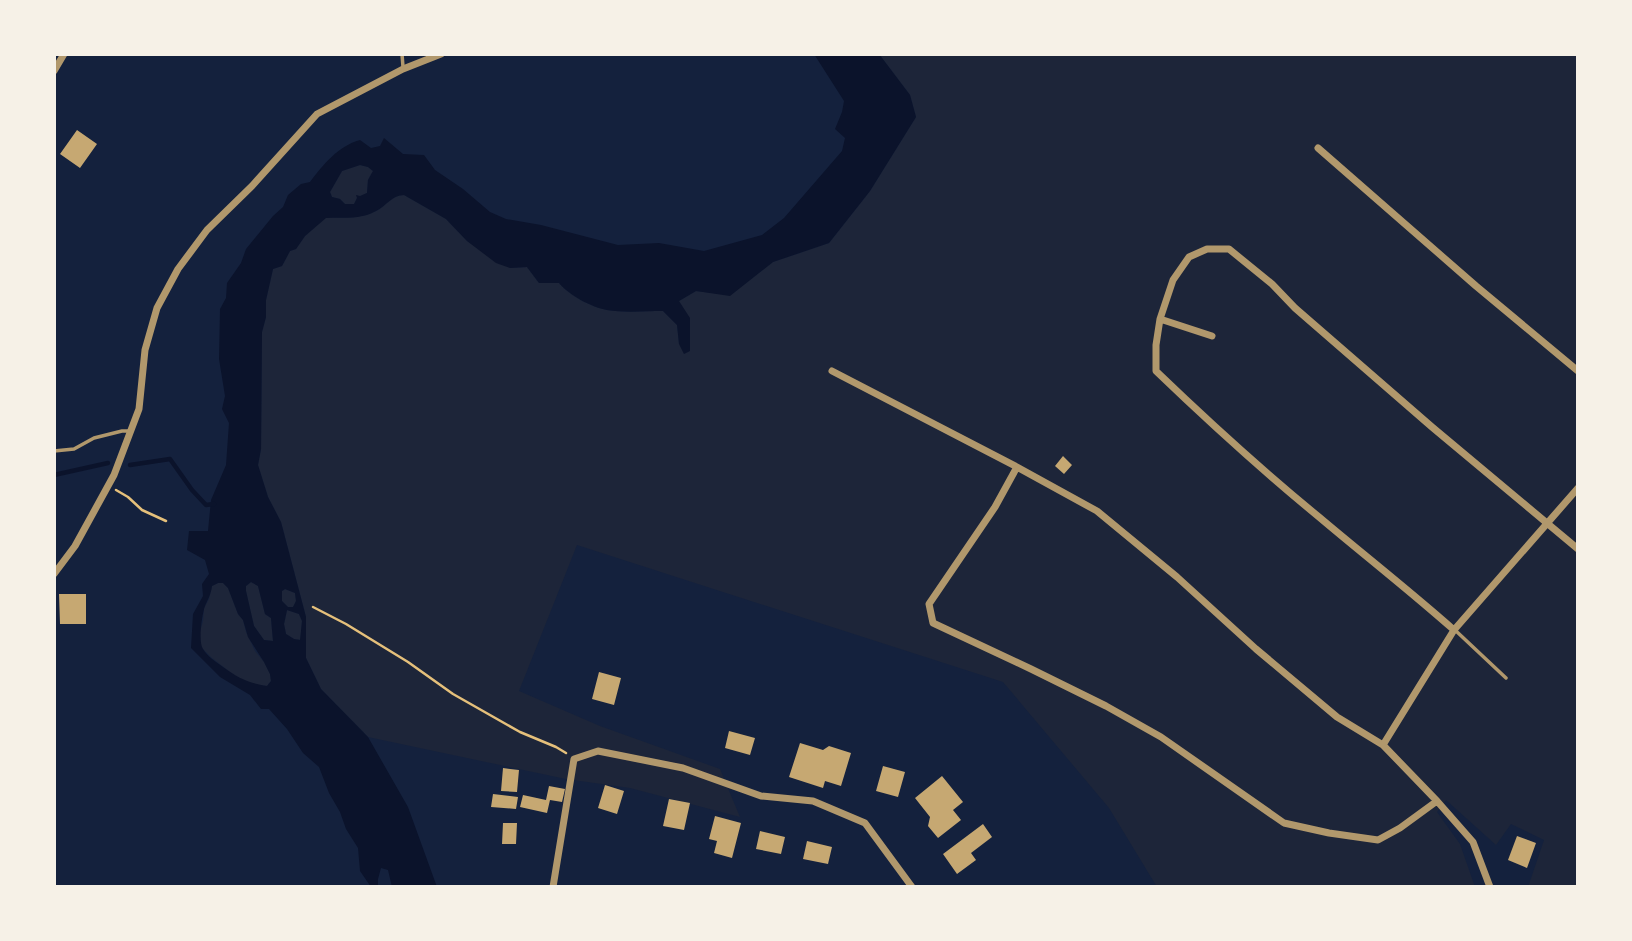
<svg xmlns="http://www.w3.org/2000/svg" width="1632" height="941" viewBox="0 0 1632 941" font-family="Lato,sans-serif">
<style>
.green{fill:#1d2539}
.water{fill:#0b132b;fill-rule:evenodd}
.lines{fill:none;stroke-linecap:round;stroke-linejoin:round}
.stream{stroke:#0b132b;stroke-width:4.5}
.building{fill:#c6a872}
.path{stroke:#e5c07b;stroke-width:2.5}
.service{stroke:#b1986c;stroke-width:3.5}
.minor{stroke:#b1986c;stroke-width:7}
</style>
<rect width="100%" height="100%" fill="#14213d"/>
<path class="green" d="M879 54H1578V887H1528L1544 840 1511 824 1496 845 1446 800 1437 812 1460 844 1475 887H1157L1109 808 1003 682 577 545 519 691 600 726 720 769 740 817 630 788 566 779 368 737 321 689 306 658V617L281 522 268 497 258 465 261 449 262 332 266 317V300L273 269 282 266 290 251 296 249 305 236 326 217C343 218 361 219 376 211 386 206 392 195 404 195L446 219 467 241 510 268 527 267 539 283H559C569 295 591 307 607 310 625 313 645 311 663 311L677 325 679 344V301L696 291 730 295 773 262 829 243 870 191 916 117 910 95Z
M360 165 368 167 373 171 368 180 367 193 357 198 354 204H345L340 199 332 197 330 192 342 171Z
M251 582 258 586 265 614 271 618 273 641 264 640 254 626 246 591V586Z
M218 583H223L228 588 238 614 243 620 246 632 255 651 264 662 270 674 271 681 267 686 251 684 235 676 212 658 201 647 199 635 203 621 204 608 209 599 212 586Z
M285 589 295 593 296 601 293 607H288L282 601V591Z
M287 610 299 614 302 621 301 640 294 639 286 634 284 624Z"/>
<path class="water" d="M814 54H879L910 95 916 117 870 191 829 243 773 262 730 296 696 291 679 301 690 318V351L684 354 679 344 677 325 663 311C645 311 625 313 607 310 591 307 569 295 559 283H539L527 267 510 268 496 263 467 241 446 219 404 195C392 195 386 206 376 211 360 220 343 217 326 218L305 236 296 249 290 251 282 266 273 269 266 300V317L262 332 261 449 258 465 268 497 281 522 306 617V658L321 689 368 737 408 807 437 887H392L388 870 381 868 378 879V887H371L360 871 358 848 346 829 340 812 329 793 319 767 303 753 287 729 269 709H261L250 695 220 677 191 648 193 614 203 596 202 584 209 574 205 560 187 550 189 531H208L211 500 226 465 229 423 222 409 225 396 219 359 220 309 226 298 227 283 241 263 246 249 273 216 283 207 288 195 301 184 310 182C323 165 338 146 360 140L371 148 380 146 384 138 403 154 424 155 435 170 463 189 490 212 506 219 541 225 618 245 659 243 704 251 762 235 784 218 842 151 845 138 835 129 842 112 844 101ZM360 165 368 167 373 171 368 180 367 193 360 196 356 195 357 198 354 204H345L340 199 332 197 330 192 342 171ZM251 582 258 586 265 614 271 618 273 641 264 640 254 626 246 591V586ZM218 583H223L228 588 238 614 243 620 248 637 264 662 270 674 271 681 267 686C248 683 238 678 223 667 216 662 207 656 203 649 198 642 202 614 205 606 208 599 211 594 212 586ZM285 589 295 593 296 601 293 607H288L282 601V591ZM287 610 299 614 302 621 300 640 294 639 286 634 284 624Z"/>
<g class="lines">
<path class="stream" d="M130 465 170 459 192 490 206 505 214 504
M54 475 108 463"/>
</g>
<path class="building" d="M77 130 97 144 80 168 60 154Z
M1063 456 1072 465 1064 474 1055 466Z
M59 594H86V624H60Z
M599 672 621 678 614 705 592 699Z
M729 731 755 738 750 755 725 748Z
M800 743 823 750 829 746 851 753 841 786 825 781 823 788 789 777Z
M883 766 905 772 898 797 876 791Z
M503 768 519 770 517 792 501 791Z
M942 776 963 802 953 810 961 820 938 838 928 826 930 817 915 798Z
M605 785 624 791 617 814 598 808Z
M549 786 565 789 562 802 550 800 547 813 520 807 523 795 546 800Z
M493 794 518 797 516 809 491 807Z
M669 799 690 803 684 830 663 826Z
M715 816 741 823 732 858 714 853 717 841 709 839Z
M503 823H517L516 844H502Z
M983 824 992 837 971 853 976 860 957 874 943 854Z
M760 831 785 837 781 854 756 849Z
M1517 836 1536 843 1527 868 1508 860Z
M807 841 832 847 828 864 803 859Z"/>
<g class="lines">
<path class="path" d="M116 490 128 497 142 510 166 521
M313 607 346 624 408 662 453 694 520 732 556 747 566 753"/>
<path class="service" d="M402 54 403 67
M54 451 74 449 94 438 122 431H129
M1456 631 1506 678"/>
<path class="minor" d="M54 71 64 54
M1318 148 1476 286 1578 371
M1160 319 1156 345V371C1209 422 1263 471 1319 517 1364 555 1410 591 1454 630
M1212 336 1160 319 1173 280 1189 257 1207 249H1229L1272 284 1295 308 1432 427 1578 549
M832 371 1017 467 1097 511 1177 577 1256 649 1337 717 1383 745
M1017 467 995 507 929 604 933 623 1031 669 1106 706 1161 737 1284 823 1329 833 1378 840 1400 828 1437 801
M54 574 75 546 114 475 139 409 145 350 157 308 178 269 207 230 252 186 317 114 403 69 441 54
M553 887 574 759 598 751 683 768 761 796 813 801 865 823 912 887
M1490 887 1473 842 1437 801 1383 745 1454 630 1578 488"/>
</g>
<rect width="1632" height="941" fill="none" stroke="#f6f1e7" stroke-width="112"/>
</svg>
